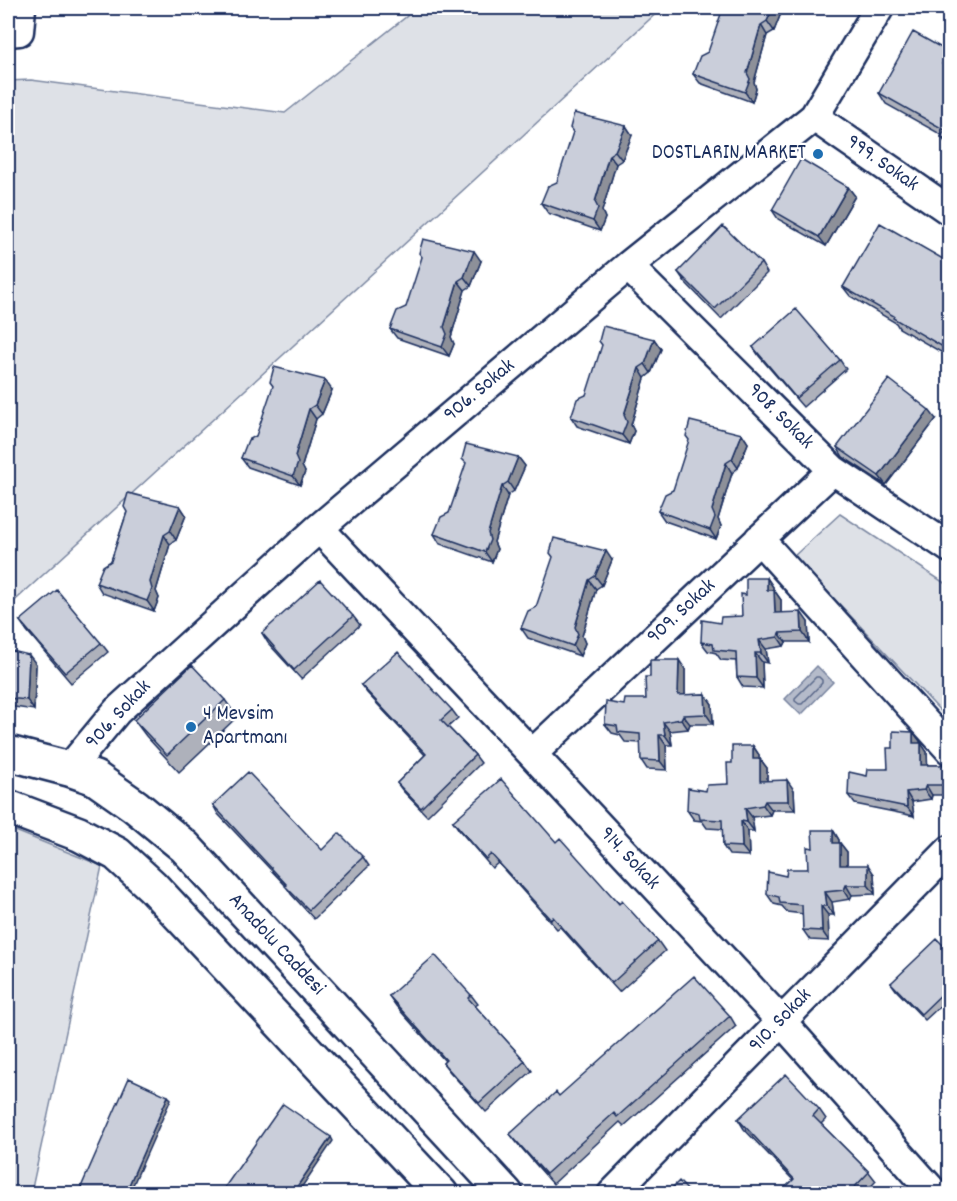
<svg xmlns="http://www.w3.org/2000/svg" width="957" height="1201" viewBox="0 0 957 1201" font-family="Dekko,sans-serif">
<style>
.green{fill:#dee1e7;stroke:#7c88a2;stroke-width:1.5}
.water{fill:#b5bbca;stroke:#77839f;stroke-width:1.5}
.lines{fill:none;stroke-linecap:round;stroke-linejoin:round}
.shore{stroke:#596789;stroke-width:1.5}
.minor-casing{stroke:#1b2f5e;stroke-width:33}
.secondary-casing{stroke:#1b2f5e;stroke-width:38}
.minor{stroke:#fff;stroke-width:28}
.secondary{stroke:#fff;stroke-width:33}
.wall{fill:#aeb1bb;stroke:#1b2f5e;stroke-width:1.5}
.shaded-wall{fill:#8d9099;stroke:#1b2f5e;stroke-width:1.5}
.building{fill:#caceda;stroke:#1b2f5e;stroke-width:1.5}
.poi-dot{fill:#1f6fb2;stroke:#fff;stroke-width:2}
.labels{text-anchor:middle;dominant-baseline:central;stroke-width:4.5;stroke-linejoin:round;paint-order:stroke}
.poi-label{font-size:21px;fill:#1b2f5e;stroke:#fff;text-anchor:end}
.street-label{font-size:21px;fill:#1b2f5e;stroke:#fff}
</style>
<rect width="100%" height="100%" fill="#fff"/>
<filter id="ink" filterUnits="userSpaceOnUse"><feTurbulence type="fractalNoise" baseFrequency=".0167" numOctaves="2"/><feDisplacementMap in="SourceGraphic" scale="12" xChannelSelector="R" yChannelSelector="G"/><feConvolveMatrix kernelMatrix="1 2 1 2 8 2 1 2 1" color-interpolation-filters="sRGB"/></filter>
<g filter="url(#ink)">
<path class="green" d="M408 8H662L8 607V81L31 80 285 113 407 16Z
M840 514 949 586V720L794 556Z
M8 828 102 866 31 1193H8Z"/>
<path class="water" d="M817 666 833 682 801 715 785 699Z"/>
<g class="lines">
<path class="shore" d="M816 677H819L822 680V683L802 704H799L795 701V698Z"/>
<defs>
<path id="minor" d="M8 32 19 31 21 8
M814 117 950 211
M628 266 833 470 950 548
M319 528 532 754 781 1021 935 1194
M759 539 950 750
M532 754 833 470
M69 769 117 711 319 528 628 266 814 117 879 8
M612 1194 950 850"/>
<path id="secondary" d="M8 753 69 769 95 778 135 806 185 847 506 1194
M8 807 79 834 117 854 152 886 441 1194"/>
</defs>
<use href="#minor" class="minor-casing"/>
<use href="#secondary" class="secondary-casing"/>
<use href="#minor" class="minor"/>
<use href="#secondary" class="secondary"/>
</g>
<path class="wall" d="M783 8 774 31 767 35 754 82 756 89 752 102 700 83 693 74 708 52Z
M950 53V148L941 137 942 135 886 104 879 93Z
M626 126 632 135 622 160 616 164 602 211 605 218 600 231 548 213 541 203 557 182Z
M848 187 855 196 826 246 778 219 772 210Z
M481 261 471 286 465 290 451 337 454 344 449 356 397 338 390 329 406 307Z
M761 263 767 273 721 319 685 282 678 272Z
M950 263V362L947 358 948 356 899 328 896 323 850 296 843 287Z
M654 339 661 349 651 373 645 378 631 425 634 431 629 444 577 426 571 417 586 395Z
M753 347 840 360 846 369 803 407 759 356Z
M332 390 322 414 316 419 302 466 305 472 300 485 248 467 241 458 256 436Z
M936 419 886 485 843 457 837 447Z
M742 434 748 443 738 468 732 473 718 519 721 526 716 539 665 521 658 511 673 490Z
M518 457 525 466 514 491 508 495 494 542 497 549 492 562 440 544 434 534 449 513Z
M180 506 186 515 176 540 170 544 156 591 159 598 154 611 102 593 96 583 111 561 127 512Z
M612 560 602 585 596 589 582 636 585 643 580 656 528 638 521 628Z
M767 578 773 587V590H774L781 600V613L808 622 809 642H786L784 646 766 649 768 663 762 662 763 688 743 687 737 677 736 661 721 660 716 653 708 651 701 642 720 623 742 616 746 595Z
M353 616 360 625 301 679 268 643 262 633Z
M20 621 101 643 108 652 71 683 27 631Z
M8 650 36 664 34 710 8 706Z
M685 669V695L705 694 712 704 713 724H690L688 729 670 731 672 745H666L667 770 647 769 641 760V743L625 742 620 735 612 733 605 724 624 705 646 699 650 677Z
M361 685 452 710 458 718 448 727 475 755 481 763 427 816 403 791 397 783 425 755 367 693Z
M225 700 237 717 179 772 146 736 134 720Z
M913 732 920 741V743L927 752V765H948L950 767V795H932L931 799 912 802 914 816 855 804 848 795 867 776 888 769 893 748Z
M753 746 759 755V759H760L767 768V781L794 790 795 810H772L770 815 752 817 754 831H748L749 856 729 855 723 846V829L707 828 702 821 694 820 687 810 706 791 728 784 732 763Z
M213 805 322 850 363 857 369 866 314 919 291 894 286 886 218 814Z
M453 821 556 842 658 941 665 951 619 992 560 927 557 929 498 863 492 868 459 830Z
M833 830 839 840V843H840L847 852V865L874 874 875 894 852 895 850 899 832 902 834 915H828L829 941 810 940 803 930V914L787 912 782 906 774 904 767 894 786 876 808 869 813 848Z
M950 952V997L925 1020 896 990 891 983Z
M471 995 478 1004 475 1006 525 1061 532 1071 486 1112 450 1072 443 1063 445 1061 396 1006 389 996Z
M730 1016 736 1026 624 1126 620 1122 553 1184 517 1143 510 1134 559 1096Z
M819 1109 826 1119 821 1124 869 1172 876 1181 864 1194H785L783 1190 793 1180 744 1129 738 1119Z"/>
<path class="shaded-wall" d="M773 8H783L774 31 767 21Z
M761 25 767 35 754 82 756 89 752 102 745 92 747 73Z
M949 52 950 53V74L942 64Z
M626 126 632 135 622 160 615 151Z
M609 155 616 164 602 211 605 218 600 231 593 221 595 202Z
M848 187 855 196 826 246 819 237Z
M474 251 481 261 471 286 464 277Z
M458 281 465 290 451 337 454 344 449 356 442 347 444 327Z
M654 339 661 349 651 373 645 364Z
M639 368 645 378 631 425 634 431 629 444 622 435 624 415Z
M325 380 332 390 322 414 315 405Z
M309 409 316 419 302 466 305 472 300 485 293 476 295 456Z
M929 410 936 419 886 485 879 476Z
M742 434 748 443 738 468 732 459Z
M518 457 525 466 514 491 508 482Z
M726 463 732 473 718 519 721 526 716 539 710 530 712 510Z
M502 486 508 495 494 542 497 549 492 562 485 552 488 533Z
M180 506 186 515 176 540 170 531Z
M164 535 170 544 156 591 159 598 154 611 147 601 150 582Z
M606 551 612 560 602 585 595 576Z
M767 578 773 587V600L767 590Z
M589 580 596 589 582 636 585 643 580 656 573 646 575 627Z
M774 590 781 600V622L775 613Z
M801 612 808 622 809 642 802 632Z
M779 633 786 642 784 646 778 637Z
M759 640 766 649 768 663 761 653Z
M755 653 762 662 763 688 756 678Z
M29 655 36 664 34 710 27 700Z
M679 660 685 669V704L678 695Z
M705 694 712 704 713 724 706 714Z
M683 715 690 724 688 729 681 719Z
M663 722 670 731 672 745 665 735Z
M913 732 920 741V753L913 743Z
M659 735 666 745 667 770 660 761Z
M921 743 927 752 928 775 921 765Z
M753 746 759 755V768L753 759Z
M760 759 767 768V790L760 781Z
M948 765 950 767V786L949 785Z
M787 780 794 790 795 810 788 801Z
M926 785 932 795 931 799 924 790Z
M906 792 912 802 914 816 907 807Z
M765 801 772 810 770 815 763 805Z
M745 808 752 817 754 831 747 822Z
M741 821 748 831 749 856 742 847Z
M833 830 839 840V852L833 843Z
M840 843 847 852V875L840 865Z
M868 865 874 874 875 894 868 885Z
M846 885 852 895 850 899 844 890Z
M825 892 832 902 834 915 827 906Z
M821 906 828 915 829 941 822 931Z
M168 1096 171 1099 129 1194H125Z
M331 1137 333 1141 297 1194H292Z"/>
<path class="building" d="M723 8H773L767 21 761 25 747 73 750 79 745 92 693 74 700 56 708 52Z
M913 32 949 52 942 64 950 68V142L941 137 945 130 879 93Z
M574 113 626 126 615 151 609 155 595 202 598 208 593 221 541 203 548 186 557 182 573 132 570 128Z
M801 159 848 187 819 237 772 210Z
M880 223 950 263V351L893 318 894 316 843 287Z
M723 226 761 263 715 309 678 272Z
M423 239 474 251 464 277 458 281 444 327 447 334 442 347 390 329 397 311 406 307 422 257 419 253Z
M796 309 840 360 796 398 753 347Z
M603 326 654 339 645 364 639 368 624 415 627 422 622 435 571 417 577 399 586 395 602 345 599 341Z
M274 367 325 380 315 405 309 409 295 456 298 463 293 476 241 458 248 440 256 436 273 386 270 382Z
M889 379 929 410 879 476 837 447Z
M690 421 742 434 732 459 726 463 712 510 715 517 710 530 658 511 665 494 673 490 689 440 686 436Z
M466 444 518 457 508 482 502 486 488 533 490 540 485 552 434 534 441 517 449 513 466 463 462 459Z
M128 493 180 506 170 531 164 535 150 582 152 589 147 601 96 583 103 566 111 561 127 512 124 507Z
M554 538 606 551 595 576 589 580 575 627 578 634 573 646 521 628 528 611 536 607 553 557 550 553Z
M746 578H767V590H774L775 613 801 612 802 632 779 633 778 637 759 640 761 653H755L756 678 737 677 736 652 714 650 713 644 701 642 702 620 720 623 721 617 742 616 741 594 746 595Z
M320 580 353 616 294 670 262 633Z
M57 590 101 643 65 673 20 621Z
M8 650 29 655 27 700 8 698Z
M398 652 452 710 441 720 475 755 421 808 397 783 426 754 361 685Z
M650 660H679L678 695 705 694 706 714 683 715 681 719 663 722 665 735H659L660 761 641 760 640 734 618 732 617 726 605 724 606 702 624 705 625 699H646L645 677H650Z
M192 665 225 700 167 755 134 720Z
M893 731 913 732V743H921V765H948L949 785H926L924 790 906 792 907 807 848 795 849 772 867 776 868 769H888L887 748H893Z
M732 746H753V759H760V781L787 780 788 801H765L763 805 745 808 747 822 741 821 742 847 723 846 722 820 700 819 699 813 687 810 688 788 706 791 707 785 728 784 727 763H732Z
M248 772 322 850 339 833 363 857 309 910 285 886 287 885 213 805Z
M501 779 556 842 560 838 619 904 622 901 658 941 612 983 553 917 551 920 491 854 486 859 453 821Z
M812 830H833V843H840V865H868V885H846L844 890 825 892 827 906H821L822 931 803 930 802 905 780 903 779 897 767 894 768 872 786 876 787 869H808L807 847 813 848Z
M937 939 950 952V986L921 1014 891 983Z
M435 955 471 995 468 998 525 1061 479 1103 443 1063 446 1060 389 996Z
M694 976 730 1016 617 1117 614 1113 546 1174 510 1134 556 1092 559 1096Z
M786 1074 819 1109 813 1116 869 1172 848 1194H786L783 1190 794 1179 738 1119Z
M129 1078 168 1096 125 1194H78Z
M283 1104 331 1137 292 1194H220Z
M679 1181 691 1194H666Z"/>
</g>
<g class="poi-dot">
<circle cx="818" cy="154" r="6"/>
<circle cx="191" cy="727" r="6"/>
</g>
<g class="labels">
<g class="poi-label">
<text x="806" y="154">DOSTLARIN MARKET</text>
<text x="203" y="715" text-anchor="start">4 Mevsim<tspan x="203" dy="24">Apartmanı</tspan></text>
</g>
<g class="street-label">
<text transform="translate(882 164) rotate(35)">999. Sokak</text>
<text transform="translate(480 391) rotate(-40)">906. Sokak</text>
<text transform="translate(780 417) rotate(45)">908. Sokak</text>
<text transform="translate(682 612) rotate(-43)">909. Sokak</text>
<text transform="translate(119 715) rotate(-47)">906. Sokak</text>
<text transform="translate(629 859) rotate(47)">914. Sokak</text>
<text transform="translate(276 945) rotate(47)">Anadolu Caddesi</text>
<text transform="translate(781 1021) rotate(-46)">910. Sokak</text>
</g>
</g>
<rect width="957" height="1201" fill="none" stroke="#fff" stroke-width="30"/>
<rect x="15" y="15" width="927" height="1171" fill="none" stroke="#1b2f5e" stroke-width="2" filter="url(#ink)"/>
</svg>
